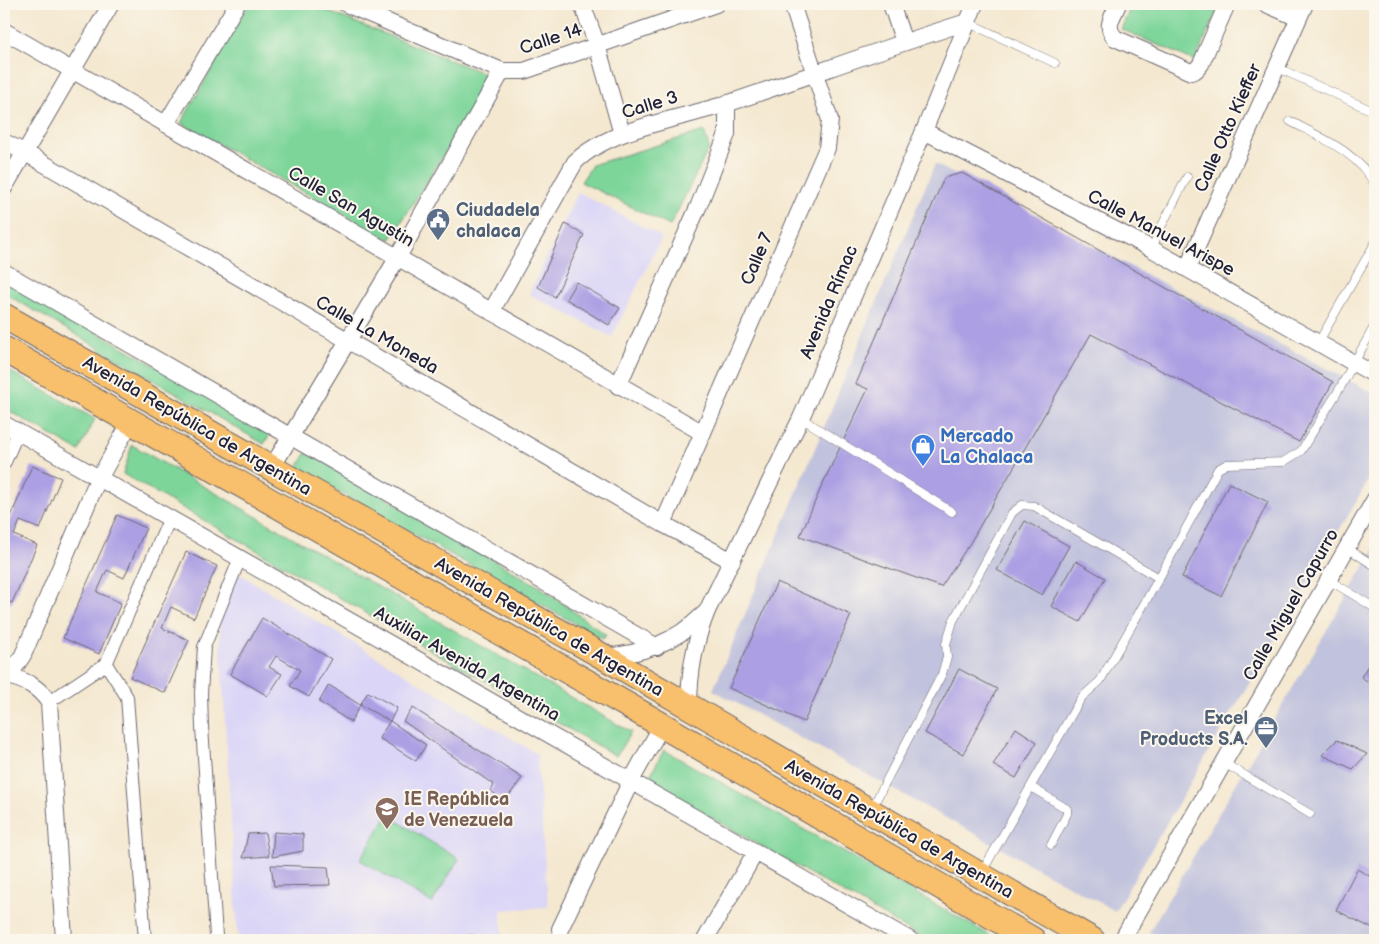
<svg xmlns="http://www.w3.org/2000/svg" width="1379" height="944" viewBox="0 0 1379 944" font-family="'Balsamiq Sans',sans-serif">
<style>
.built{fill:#dbd6f7}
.industrial{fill:#c1c2dd}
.green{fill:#7dd59a;stroke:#507c6a}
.building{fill:#ac9fe3}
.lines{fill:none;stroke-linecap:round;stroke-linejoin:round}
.service-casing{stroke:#6c676f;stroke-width:9}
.pedestrian-casing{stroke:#6c676f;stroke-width:14}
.minor-casing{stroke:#6c676f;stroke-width:18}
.primary-casing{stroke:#6c676f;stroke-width:27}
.service{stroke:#fff;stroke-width:8}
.pedestrian{stroke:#fff;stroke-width:12}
.minor{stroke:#fff;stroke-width:16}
.primary{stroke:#f8bf6c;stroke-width:25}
.labels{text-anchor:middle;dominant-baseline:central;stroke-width:4;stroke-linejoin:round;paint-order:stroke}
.street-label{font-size:18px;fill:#22223b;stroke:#fbf7ec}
.service-label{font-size:18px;font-weight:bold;fill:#4e5e75;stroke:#fbf7ec;text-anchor:start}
.shop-label{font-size:18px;font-weight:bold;fill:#366cbe;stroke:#fbf7ec;text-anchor:start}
.education-label{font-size:18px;font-weight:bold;fill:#785e54;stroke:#fbf7ec;text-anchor:start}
</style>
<rect width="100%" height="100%" fill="#fbf7ec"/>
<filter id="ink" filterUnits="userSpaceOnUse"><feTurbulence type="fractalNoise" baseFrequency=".02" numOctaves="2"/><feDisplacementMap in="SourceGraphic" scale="10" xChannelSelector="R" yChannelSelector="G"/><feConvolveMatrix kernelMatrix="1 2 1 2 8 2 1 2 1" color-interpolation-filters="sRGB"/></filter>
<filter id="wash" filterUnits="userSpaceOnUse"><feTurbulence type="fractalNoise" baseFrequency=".0096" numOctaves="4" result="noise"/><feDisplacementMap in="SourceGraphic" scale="20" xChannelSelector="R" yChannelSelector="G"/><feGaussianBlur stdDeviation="1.12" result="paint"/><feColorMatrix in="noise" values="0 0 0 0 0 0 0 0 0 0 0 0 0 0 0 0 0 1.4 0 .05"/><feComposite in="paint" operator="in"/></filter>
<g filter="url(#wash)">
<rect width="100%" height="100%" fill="#f4e8d0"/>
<path class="built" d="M578 192 662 237 612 337 529 294Z
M238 573 537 754 548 907 501 910 503 940H238L219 619Z"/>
<path class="industrial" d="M935 164 1375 394V469L1115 911 713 690Z
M1375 548V940H1163L1149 932Z"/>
<path class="green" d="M249 4H309L493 77 390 240 181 123Z
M1132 4H1220L1195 61 1121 29Z
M704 131 709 148 670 226 581 182 592 165Z
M4 278 271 433 264 444 4 293Z
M4 368 95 419 79 451 4 408Z
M132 445 631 732 616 756 123 474Z
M307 452 540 587 606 635 603 639 297 469Z
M664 750 998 940H926L647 781Z
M387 815 459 859 432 903 360 860Z"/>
<g id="blocks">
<path class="building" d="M962 173 1333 382 1299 442 1091 334 970 543 941 587 800 536 824 481 868 389 856 384 944 178Z
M565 224 584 235 555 297 538 287Z
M576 282 620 308 609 325 566 299Z
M32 466 61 478 40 529 20 521 14 535 37 545 12 603 4 600V533Z
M1229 483 1268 502 1221 596 1182 577Z
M117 515 146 528 124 578 107 570 97 592 121 603 99 654 63 638Z
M1025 521 1069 546 1042 595 997 570Z
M186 552 217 566 194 618 171 607 162 628 189 640 165 693 130 677Z
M1076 561 1105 578 1080 622 1051 606Z
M777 582 851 615 804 722 729 688Z
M262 618 331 659 309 697 290 686 300 670 276 656 269 667 282 674 268 696 230 674Z
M1375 654V686L1361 677Z
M959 669 997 689 963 754 925 733Z
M329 685 360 705 351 722 319 702Z
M368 692 397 708 390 721 360 705Z
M413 708 522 778 505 801 491 791 494 785 403 721Z
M390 721 426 745 416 761 379 738Z
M1016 728 1037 742 1016 778 993 765Z
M1337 740 1367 754 1353 769 1322 755Z
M274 832 303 834V851L272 857Z
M265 833 269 856 243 858 248 834Z
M271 865 328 867 330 885 274 886Z
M1357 869 1375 879V930L1336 910Z"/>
</g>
</g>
<g filter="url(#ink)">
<use href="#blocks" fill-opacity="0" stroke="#6c676f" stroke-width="1"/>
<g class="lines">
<defs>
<path id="service" d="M967 22 1055 63
M1276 67 1375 112
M1290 121C1321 138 1358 152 1375 185
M1152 249 1159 231 1187 177
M1318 343 1375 243
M801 418 952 512
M1347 548 1375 566
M1329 580 1375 608
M1224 763 1310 814
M1031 787 1067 809V814L1051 845
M872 808 942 674 947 657 946 644 953 621 1012 513 1022 505 1034 506 1159 578
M982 872 1081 698 1100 681 1159 578 1218 469 1227 464 1283 462 1301 451 1340 388 1375 325
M458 940 473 939"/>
<path id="pedestrian" d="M4 464 18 432
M106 664 127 697 145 940
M49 702 106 664 170 518
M216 936 202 727 201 693 204 647 240 558"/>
<path id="minor" d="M346 4 502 71H524L716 4
M582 4 597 45 622 134
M891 4 904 42
M1118 4C1113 17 1104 26 1115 38L1191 72 1196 70 1201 64 1227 4
M1266 4 1298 18
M4 31 703 433
M166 124 237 4
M924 131 1152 249 1375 375
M4 142 24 152 663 524 732 561
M4 188 111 4
M1187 269 1305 4
M4 272 657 647
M491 312 575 162C611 127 682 119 729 103 809 76 887 47 967 22
M618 386 699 205 727 134V103
M4 424 910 940
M271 469 398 257 502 71
M663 524 827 148 830 120 792 4
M605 657C645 653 674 643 704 614
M4 676H9L23 655 95 486 131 421
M9 676C28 682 37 686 49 702L64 940
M689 707C689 673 694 643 707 611L801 418 924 131 975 4
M560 929 631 781 662 725
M705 940 755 853
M1122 940 1375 499"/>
<path id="primary" d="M4 316 604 657 1092 940
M4 349 634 709 1033 940"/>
</defs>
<use href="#service" class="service-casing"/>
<use href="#pedestrian" class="pedestrian-casing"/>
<use href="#minor" class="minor-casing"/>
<use href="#primary" class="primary-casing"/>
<use href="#service" class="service"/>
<use href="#pedestrian" class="pedestrian"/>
<use href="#minor" class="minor"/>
<use href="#primary" class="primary"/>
</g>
</g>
<defs>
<symbol id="civic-pin" viewBox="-11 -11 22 30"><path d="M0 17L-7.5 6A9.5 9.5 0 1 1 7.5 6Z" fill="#5c6f8a" stroke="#fbf7ec"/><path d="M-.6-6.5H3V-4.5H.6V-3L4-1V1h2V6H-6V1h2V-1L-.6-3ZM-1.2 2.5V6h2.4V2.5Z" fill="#fff"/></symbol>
<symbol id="shop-pin" viewBox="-11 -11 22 30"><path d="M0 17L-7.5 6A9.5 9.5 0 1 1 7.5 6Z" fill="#3f7fe0" stroke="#fbf7ec"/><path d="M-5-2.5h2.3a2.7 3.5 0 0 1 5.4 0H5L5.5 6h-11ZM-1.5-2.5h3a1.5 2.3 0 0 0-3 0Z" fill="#fff"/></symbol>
<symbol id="office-pin" viewBox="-11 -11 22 30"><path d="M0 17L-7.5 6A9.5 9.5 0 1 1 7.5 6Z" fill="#5c6f8a" stroke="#fbf7ec"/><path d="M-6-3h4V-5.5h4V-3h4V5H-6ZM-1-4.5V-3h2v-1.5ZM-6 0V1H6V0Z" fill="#fff"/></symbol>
<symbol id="school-pin" viewBox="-11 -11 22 30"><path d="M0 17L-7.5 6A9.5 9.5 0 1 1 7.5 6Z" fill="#8d6e63" stroke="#fbf7ec"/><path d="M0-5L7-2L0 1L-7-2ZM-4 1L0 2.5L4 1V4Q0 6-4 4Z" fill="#fff"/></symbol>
</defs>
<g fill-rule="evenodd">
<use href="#civic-pin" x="424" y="206" width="28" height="38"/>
<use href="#shop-pin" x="909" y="432" width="28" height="38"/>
<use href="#office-pin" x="1252" y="714" width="28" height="38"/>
<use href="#school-pin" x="373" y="795" width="28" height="38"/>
</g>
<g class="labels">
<g class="street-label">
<text transform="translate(551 39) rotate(-18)">Calle 14</text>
<text transform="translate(650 105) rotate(-17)">Calle 3</text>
<text transform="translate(1228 128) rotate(-66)">Calle Otto Kieffer</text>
<text transform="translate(351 207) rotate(30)">Calle San Agustin</text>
<text transform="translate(1161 233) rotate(28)">Calle Manuel Arispe</text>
<text transform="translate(757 259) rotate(-67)">Calle 7</text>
<text transform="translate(829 302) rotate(-67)">Avenida Rímac</text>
<text transform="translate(377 335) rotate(30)">Calle La Moneda</text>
<text transform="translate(197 426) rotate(30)">Avenida República de Argentina</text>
<text transform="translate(1291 605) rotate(-60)">Calle Miguel Capurro</text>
<text transform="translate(549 627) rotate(30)">Avenida República de Argentina</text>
<text transform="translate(467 664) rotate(30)">Auxiliar Avenida Argentina</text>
<text transform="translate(899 829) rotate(30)">Avenida República de Argentina</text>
</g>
<g class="service-label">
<text x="456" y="210">Ciudadela<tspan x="456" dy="21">chalaca</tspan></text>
<text x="1248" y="718" text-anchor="end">Excel<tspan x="1248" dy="21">Products S.A.</tspan></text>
</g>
<g class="shop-label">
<text x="940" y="436">Mercado<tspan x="940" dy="21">La Chalaca</tspan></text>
</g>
<g class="education-label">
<text x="404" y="799">IE República<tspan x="404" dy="21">de Venezuela</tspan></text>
</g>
</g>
<rect width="1379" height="944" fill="none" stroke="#fbf7ec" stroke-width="20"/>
</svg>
